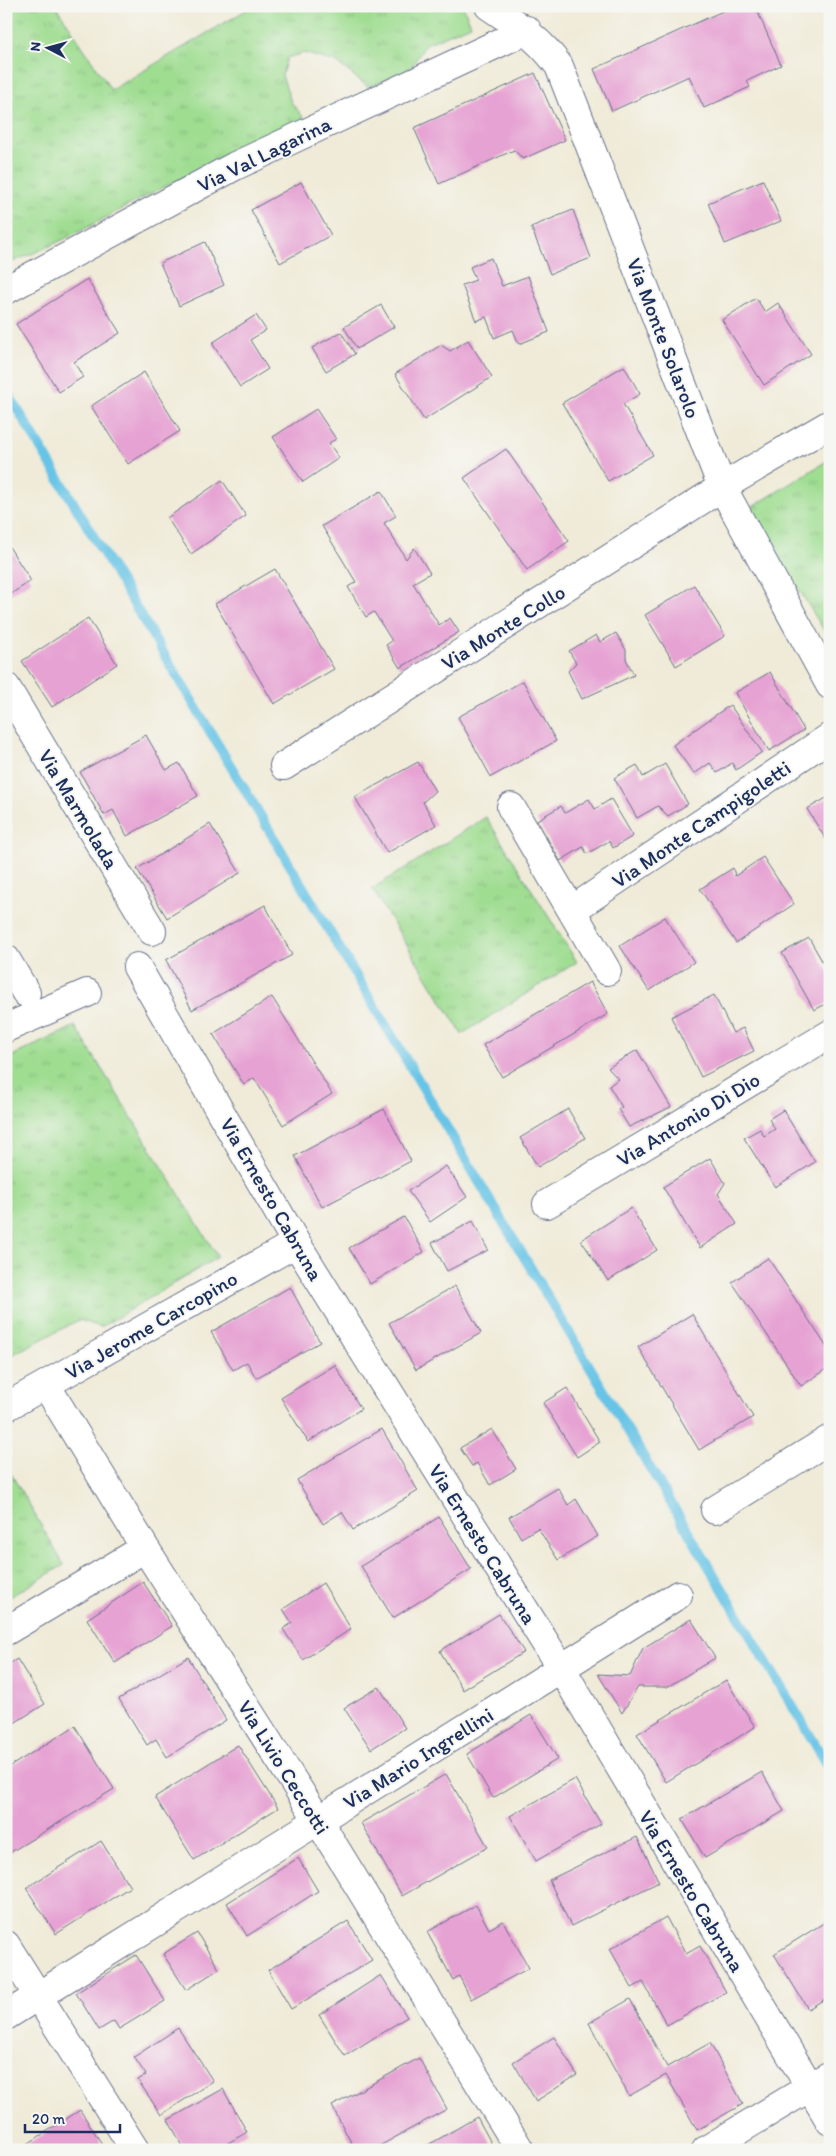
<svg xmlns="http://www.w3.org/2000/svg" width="836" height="2156" viewBox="0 0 836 2156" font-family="Itim,sans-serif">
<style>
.grass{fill:url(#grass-tufts);stroke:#5d8678}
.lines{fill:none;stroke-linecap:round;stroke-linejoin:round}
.stream{stroke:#68c4e6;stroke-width:10}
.building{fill:#e6a2d3}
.minor-casing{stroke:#667189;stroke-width:30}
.minor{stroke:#fff;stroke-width:28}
.labels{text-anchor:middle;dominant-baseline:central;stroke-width:4;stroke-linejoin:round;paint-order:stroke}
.street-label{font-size:21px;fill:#1b2f5e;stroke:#f6f6f2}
</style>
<defs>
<pattern id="grass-tufts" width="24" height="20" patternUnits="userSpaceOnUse" patternTransform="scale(1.25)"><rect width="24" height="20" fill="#9fdd91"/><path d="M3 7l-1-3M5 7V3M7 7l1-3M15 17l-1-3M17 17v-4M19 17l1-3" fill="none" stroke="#88be7f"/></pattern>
</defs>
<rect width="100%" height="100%" fill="#f6f6f2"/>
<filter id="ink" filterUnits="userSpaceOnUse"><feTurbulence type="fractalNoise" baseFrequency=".02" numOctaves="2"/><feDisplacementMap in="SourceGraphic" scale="10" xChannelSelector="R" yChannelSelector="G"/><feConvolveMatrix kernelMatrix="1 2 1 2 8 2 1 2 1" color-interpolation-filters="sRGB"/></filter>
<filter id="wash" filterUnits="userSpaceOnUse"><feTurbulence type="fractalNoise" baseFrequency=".0096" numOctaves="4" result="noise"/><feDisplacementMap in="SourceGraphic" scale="20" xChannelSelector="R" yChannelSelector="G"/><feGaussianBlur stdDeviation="1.12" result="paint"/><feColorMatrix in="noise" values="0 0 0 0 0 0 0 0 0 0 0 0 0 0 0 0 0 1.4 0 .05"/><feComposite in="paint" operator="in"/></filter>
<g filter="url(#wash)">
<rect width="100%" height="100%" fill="#f0ebd8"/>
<path class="grass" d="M6 6H56L111 90 253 6H463L471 25 426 44 409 71 368 87 336 62 303 53 287 58 282 75 291 102 307 122C265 145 220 159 178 180 120 208 66 243 6 264Z
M830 459V640L749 509Z
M486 817 577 962 462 1034 372 889Z
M75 1026 218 1257 101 1327 79 1320 6 1358V1059Z
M6 1465 64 1565 6 1599Z"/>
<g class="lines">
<path class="stream" d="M6 390 830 1769"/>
</g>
<g id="blocks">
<path class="building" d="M734 6H755L781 65 747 81 750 87 704 108 689 76 612 111 594 69Z
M535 73 565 140 523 159 514 150 439 184 414 128Z
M763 180 781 221 725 244 708 203Z
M301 182 331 235 280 263 251 210Z
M573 210 591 258 550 274 531 227Z
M205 242 224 285 179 306 160 263Z
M491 258 502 286 528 276 549 332 519 344 513 330 494 338 486 317 476 321 462 285 476 280 470 267Z
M87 279 120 333 74 362 83 377 59 392 16 324Z
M756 298 765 312 778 303 811 354 764 385 722 320Z
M381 305 394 327 357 349 344 327Z
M256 315 266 330 250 340 268 369 240 387 212 343Z
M341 332 355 354 326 371 312 348Z
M468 340 492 377 424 420 395 374 441 345 450 351Z
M624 366 640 394 623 404 653 455 608 481 562 403Z
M144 372 180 431 128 464 91 406Z
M316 409 336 439 329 443 339 458 303 482 273 437Z
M506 449 569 541 527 570 464 478Z
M222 480 246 516 191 554 167 518Z
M381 491 396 516 384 523 406 559 414 548 430 573 413 583 439 625 450 618 459 632 400 668 386 645 392 641 374 612 366 617 348 587 356 582 322 526Z
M6 542 31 581 6 597Z
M275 569 334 669 274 704 215 604Z
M694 585 725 636 676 666 645 615Z
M88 618 117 664 52 707 22 661Z
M616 633 626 650V659L634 675 582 699 568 671 576 663 569 651 596 635 600 642Z
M770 672 804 730 769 751 735 693Z
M523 681 556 741 491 777 458 717Z
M730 705 762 752 736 770 732 763 717 773 710 763 694 774 673 745Z
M146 735 166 770 179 763 198 796 127 836 113 810 104 815 80 772Z
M418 762 435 791 423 802 436 825 387 853 355 797Z
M665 764 688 804 668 816 658 806 637 818 614 778 637 765 643 777Z
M830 796V846L807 809Z
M589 799 595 809 611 799 633 836 613 848 609 841 587 854 583 847 560 861 537 820 561 806 565 813Z
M210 824 240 873 167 918 137 869Z
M763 857 794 904 736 943 700 889 733 868 735 876Z
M265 905 292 955 192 1010 166 960Z
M665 917 694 962 649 991 620 946Z
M809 938 830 975V1002L814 1010 782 953Z
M590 982 608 1014 502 1077 483 1045Z
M714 995 733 1033 743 1028 754 1051 701 1077 671 1017Z
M272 997 332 1094 283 1125 254 1078 244 1085 213 1034Z
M637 1050 671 1107 629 1127 618 1109 622 1107 609 1086 618 1079 608 1068Z
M384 1109 411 1161 322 1207 295 1156Z
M568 1109 585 1138 538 1167 520 1138Z
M783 1110 815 1162 775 1187 744 1138 760 1129 764 1136 775 1129 769 1119Z
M710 1158 725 1183 718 1194 737 1224 700 1248 663 1187Z
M446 1166 467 1197 430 1222 408 1191Z
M631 1208 657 1250 608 1281 581 1240Z
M404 1217 424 1252 370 1284 349 1248Z
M473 1221 488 1250 447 1271 432 1243Z
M768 1258 830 1352V1367L801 1386 732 1282Z
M455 1286 481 1333 416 1370 389 1323Z
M290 1287 320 1342 256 1378 247 1362 233 1370 211 1332Z
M692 1314 753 1417 699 1450 638 1347Z
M335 1365 361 1409 308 1442 281 1398Z
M567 1388 600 1442 577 1457 543 1403Z
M382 1429 418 1491 353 1530 342 1512 323 1524 297 1480Z
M492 1429 516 1469 490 1485 477 1463 472 1466 460 1448Z
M558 1488 568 1505 576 1499 598 1536 558 1560 538 1528 521 1538 509 1517Z
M439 1517 471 1569 393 1618 361 1566Z
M143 1582 172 1626 115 1663 87 1619Z
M323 1583 351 1629 303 1660 283 1629 292 1623 283 1609Z
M499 1614 524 1652 463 1690 440 1651Z
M691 1619 715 1658 667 1687H638L622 1713 598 1674 630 1676 643 1648Z
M188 1657 226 1720 167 1757 156 1739 147 1745 119 1699Z
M17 1659 45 1704 6 1728V1666Z
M726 1680 755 1727 666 1782 637 1734Z
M379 1687 405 1728 371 1749 344 1708Z
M531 1715 558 1759 493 1798 467 1754Z
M75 1726 114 1789 6 1855V1769Z
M238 1745 278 1808 194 1860 155 1797Z
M762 1772 784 1811 705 1858 682 1819Z
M446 1774 488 1847 402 1896 361 1823Z
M575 1779 601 1824 536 1861 510 1816Z
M637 1837 659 1882 571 1926 549 1880Z
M101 1841 130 1887 56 1934 26 1888Z
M298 1858 318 1891 247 1936 227 1903Z
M476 1905 489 1929 503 1921 529 1968 471 1999 459 1976 453 1980 427 1932Z
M666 1917 686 1954 700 1946 726 1992 667 2025 643 1982 632 1988 610 1949Z
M830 1919V1996L808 2009 774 1954Z
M348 1921 372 1960 291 2009 268 1970Z
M197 1933 219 1969 186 1990 163 1954Z
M136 1955 165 2001 119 2029 114 2021 99 2030 76 1993Z
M381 1975 407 2017 345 2056 319 2015Z
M630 1999 667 2067 710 2043 743 2104 697 2130 666 2075 629 2096 589 2023Z
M178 2028 213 2081 161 2115 138 2080 146 2075 134 2057Z
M554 2037 577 2075 536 2101 513 2062Z
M419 2058 447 2109 372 2150H355L332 2106Z
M223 2089 247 2132 216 2150H185L168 2120Z
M80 2110 106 2150H18Z
M477 2117 495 2150H425L423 2148Z"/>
</g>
</g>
<g filter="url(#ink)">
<use href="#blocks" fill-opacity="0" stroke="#667189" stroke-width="1"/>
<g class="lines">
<defs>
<path id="minor" d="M489 6C518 26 537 36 559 66L722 487 830 685
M6 290 235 166 527 30
M6 687 152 931
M284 766 722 487 830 424
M511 807 607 971
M572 910 830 737
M6 959 26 993
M137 967 296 1243 561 1668 830 2121
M6 1028 87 993
M547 1204 830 1034
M46 1385 145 1548 318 1820 520 2150
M6 1407 296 1243
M715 1510 830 1439
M6 1631 145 1548
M6 1945 135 2150
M6 2016 678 1595
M706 2150 830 2075"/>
</defs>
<use href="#minor" class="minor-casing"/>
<use href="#minor" class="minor"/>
</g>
</g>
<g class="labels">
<g class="street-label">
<text transform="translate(264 154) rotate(-26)">Via Val Lagarina</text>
<text transform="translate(664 338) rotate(69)">Via Monte Solarolo</text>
<text transform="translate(503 627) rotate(-32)">Via Monte Collo</text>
<text transform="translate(79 809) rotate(59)">Via Marmolada</text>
<text transform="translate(701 824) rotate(-34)">Via Monte Campigoletti</text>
<text transform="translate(688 1119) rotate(-31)">Via Antonio Di Dio</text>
<text transform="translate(272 1199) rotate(60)">Via Ernesto Cabruna</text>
<text transform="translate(151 1325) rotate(-30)">Via Jerome Carcopino</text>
<text transform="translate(483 1544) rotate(58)">Via Ernesto Cabruna</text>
<text transform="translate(418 1758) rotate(-32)">Via Mario Ingrellini</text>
<text transform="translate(284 1767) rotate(58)">Via Livio Ceccotti</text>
<text transform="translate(692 1891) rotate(59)">Via Ernesto Cabruna</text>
</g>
</g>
<rect width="836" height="2156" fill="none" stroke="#f6f6f2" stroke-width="25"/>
<g transform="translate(48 48) rotate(276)" stroke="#f6f6f2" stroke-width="4" paint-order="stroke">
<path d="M0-4L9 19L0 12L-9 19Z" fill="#1b2f5e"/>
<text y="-8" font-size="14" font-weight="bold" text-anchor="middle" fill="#1b2f5e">N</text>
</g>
<path d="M25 2124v8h95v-8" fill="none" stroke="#1b2f5e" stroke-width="2.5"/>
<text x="32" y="2124" font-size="15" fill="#1b2f5e" stroke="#f6f6f2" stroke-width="4" paint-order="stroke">20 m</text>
</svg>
